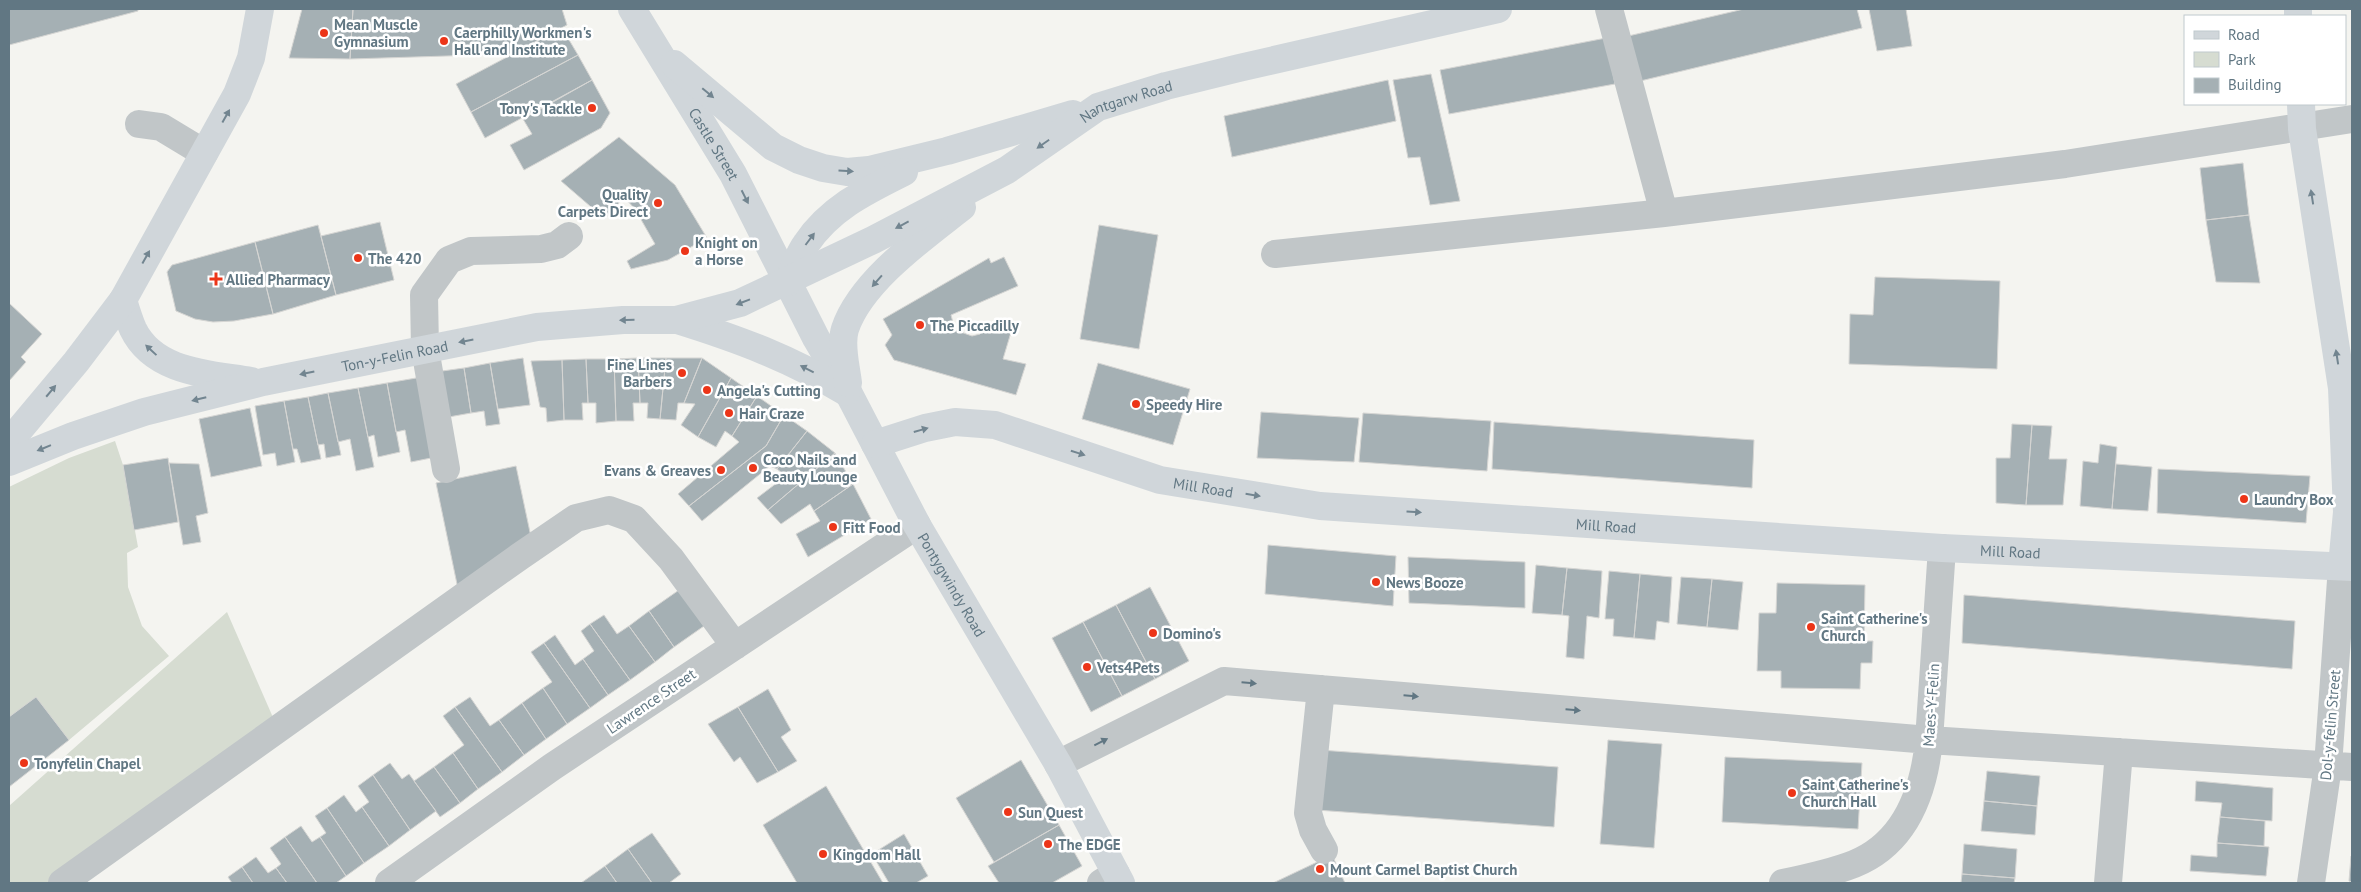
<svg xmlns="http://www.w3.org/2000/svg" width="2361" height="892" viewBox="0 0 2361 892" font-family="'PT Sans',sans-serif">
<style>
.green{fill:#d6dcd1}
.building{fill:#a5b0b4;stroke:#d5d5d3}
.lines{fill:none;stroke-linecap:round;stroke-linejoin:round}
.minor{stroke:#c1c6c8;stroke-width:28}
.major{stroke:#d0d6da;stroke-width:28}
.oneway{fill:#728590}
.oneway2{fill:#617783}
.poi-dot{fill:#ec3518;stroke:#fff;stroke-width:2}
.labels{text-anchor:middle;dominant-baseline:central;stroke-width:5;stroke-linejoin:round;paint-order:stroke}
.poi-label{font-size:15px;font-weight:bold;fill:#617783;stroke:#fff;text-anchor:start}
.street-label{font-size:15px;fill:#617783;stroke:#fff}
</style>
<rect width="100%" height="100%" fill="#f4f4f0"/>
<path class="green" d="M115 441 123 465 138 547 127 553 128 587 142 626 169 656 69 740 36 697 9 717V487L69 458Z
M227 612 275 722 50 883H9V806Z"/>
<path class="building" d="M9 9H138V11L9 45Z
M302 9H353L350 59 289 58Z
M353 9H562L567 25 512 54 350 59Z
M1744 9H1857L1862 28 1636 82 1624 37Z
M1869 9H1906L1912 46 1877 51Z
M562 28 578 55 471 112 456 84Z
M1606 38 1615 84 1449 114 1440 70Z
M578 55 592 80 485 138 471 112Z
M1431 74 1460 201 1430 205 1420 157 1408 158 1393 80Z
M592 80 610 113 601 128 524 170 510 145 532 134 523 119Z
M1388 80 1396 121 1232 157 1224 116Z
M619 137 675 185 707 238 668 260 631 269 627 261 655 244 635 209 624 197 605 219 561 181Z
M2243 163 2249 215 2206 220 2200 168Z
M2249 215 2260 283 2216 282 2206 220Z
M380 222 394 280 336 295 321 236Z
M318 225 336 295 273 314 255 242Z
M1099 225 1158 235 1139 349 1080 339Z
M255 242 273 314 234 321 213 322 195 319 176 311 167 272 172 265Z
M1004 257 1018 286 951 315 955 330 972 336 980 334 986 322 1012 329 1003 359 1026 364 1016 395 894 360 885 345 892 335 883 319 989 258 991 263Z
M1875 277 2000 281 1997 369 1849 364 1850 314 1873 315Z
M9 303 42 334 21 357 26 362 9 381Z
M523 358 530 405 498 409 490 363Z
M638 358H666L660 419 647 418 648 403H640Z
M638 358 640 403H633L634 421H616L614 359Z
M666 358H702L684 403H678L676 420 660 419Z
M702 358 731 378 698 437 681 425 695 404 684 403Z
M586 359H614L616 421 596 423V403H588Z
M586 359 588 403H582L583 420H564L562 360Z
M562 360 564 420 547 422 546 408 540 407 531 361Z
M490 363 500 424 486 426 484 411 471 413 464 368Z
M1098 363 1190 389 1173 445 1082 419Z
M464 368 471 413 443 418 435 372Z
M422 377 436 457 411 462 405 430 396 432 387 383Z
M731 378 757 396 732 436 725 431 716 447 698 437Z
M387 383 400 452 378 457 374 435 368 437 358 388Z
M358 388 374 467 356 471 350 439 338 442 328 393Z
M328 393 341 455 326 458 324 444 318 445 308 397Z
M757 396 784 415 766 446 689 506 678 494 739 442 732 436Z
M308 397 321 459 301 463 297 449H293L284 401Z
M284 401 295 462 277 466 275 453 263 455 255 406Z
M250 408 262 466 211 477 199 419Z
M1261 412 1359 418 1354 462 1257 458Z
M1363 413 1491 421 1487 471 1359 462Z
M784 415 807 431 777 469 770 466 702 521 689 506 766 446Z
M1494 422 1754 440 1752 488 1492 469Z
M2012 424 2032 425 2026 505 1996 503V458H2010Z
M2032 425 2052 426 2049 459H2067L2063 505H2026Z
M807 431 835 453 768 510 757 498 786 476 777 469Z
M2100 444 2117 447 2112 509 2080 506 2083 461 2098 463Z
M835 453 853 484 814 511 810 504 781 524 768 510Z
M168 458 178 522 134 530 123 465Z
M169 463 199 464 208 513 196 516 201 542 183 545Z
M2116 464 2152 467 2148 511 2112 509Z
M516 466 531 537 458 589 436 483Z
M2158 469 2310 476 2306 523 2157 513Z
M853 484 871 519 808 557 796 534 820 521 814 511Z
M1268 545 1396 556 1393 606 1265 594Z
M1408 557 1525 562V608L1409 603Z
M1536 565 1567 568 1562 615 1532 613Z
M1567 568 1602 571 1599 618 1587 616 1584 659 1566 657 1569 616 1562 615Z
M1609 571 1640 574 1634 638 1613 636 1614 619H1605Z
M1640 574 1672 577 1669 623 1657 621 1655 640 1634 638Z
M1681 577 1712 579 1707 627 1677 624Z
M1712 579 1743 582 1738 630 1707 627Z
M1777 583 1865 585 1864 641H1873L1872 663H1861L1860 689 1781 688V671H1757L1759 613H1776Z
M1150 587 1189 661 1155 679 1116 605Z
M679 590 704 626 674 647 649 611Z
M1964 595 2295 621 2292 669 1962 643Z
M1116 605 1155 679 1122 696 1083 622Z
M649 611 674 647 655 662 629 626Z
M604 615 617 634 629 626 655 662 630 680 590 624Z
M1083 622 1122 696 1091 712 1052 638Z
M590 624 630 680 608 695 583 659 594 651 581 631Z
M555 635 575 665 583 659 608 695 590 708 544 643Z
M544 643 590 708 567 724 543 688 552 682 531 652Z
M543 688 567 724 546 739 522 703Z
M768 689 791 730 781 737 797 761 778 772 738 707Z
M36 697 69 740 9 787V717Z
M470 697 490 726 499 720 524 755 502 772 455 707Z
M522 703 546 739 524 755 499 720Z
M455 707 502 772 478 789 453 753 464 745 443 716Z
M738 707 778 772 757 783 740 757 734 762 708 724Z
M1608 740 1662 744 1654 848 1600 844Z
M1320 750 1558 767 1554 827 1316 810Z
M453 753 478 789 460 803 434 767Z
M1725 757 1862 763 1858 829 1722 822Z
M1021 760 1059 825 994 862 956 798Z
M390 763 402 779 409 774 436 811 410 830 373 775Z
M434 767 460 803 440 817 414 781Z
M1987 771 2040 776 2037 806 1984 801Z
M373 775 410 830 389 846 362 807 369 802 358 786Z
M2196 781 2273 788 2272 821 2220 817 2222 803 2195 801Z
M826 786 883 883H797L763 825Z
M344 795 356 812 362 807 389 846 364 863 327 808Z
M1984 801 2037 806 2035 835 1981 831Z
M327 808 364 863 346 876 320 837 326 833 315 816Z
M2220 817 2265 821 2264 846 2217 843Z
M1059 825 1082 866 1052 883H999L988 866Z
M301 826 312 842 320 837 346 876 336 883H317L285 837Z
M652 833 681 874 669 883H652L628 849Z
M904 834 928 876 916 883H889L872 854Z
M285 837 317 883H287L276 868 281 864 270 848Z
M2217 843 2269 847 2266 876 2190 871 2191 855 2217 857Z
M1964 844 2017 849 2015 878 1962 874Z
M628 849 652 883H617L605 866Z
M1332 855 1345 883H1273Z
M2351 856H2352V882L2349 881Z
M256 857 268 873 276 868 287 883H253L242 867Z
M605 866 617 883H581Z
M242 867 253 883H232L228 877Z
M1962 874 2015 878 2014 883H1961Z"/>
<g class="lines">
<path class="minor" d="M1609 9 1664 213
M139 124 161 127 204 153
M1275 254 1664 213 2065 164 2352 119
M446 469 425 349 424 295 449 260 471 251 541 249 557 245 569 236
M1321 689 1308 813 1313 830 1324 850
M1058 764 1224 681 1929 740 2352 767
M62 883 519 557 576 518 609 510 634 519 671 559 735 646
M389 883 552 767 917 525
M1101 883 1116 874
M1783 883C1807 878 1831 873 1854 864 1906 843 1924 791 1929 740L1942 548
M2108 883 2119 752
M2311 883 2328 766 2342 566"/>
<g class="major">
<path id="s1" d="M632 9 733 174 816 338 849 394 917 525 1058 764 1121 883"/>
<path d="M2298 9V16"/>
<path d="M674 64 773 147 799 160 823 168 847 172 869 170 947 151 1073 114"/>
<path d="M2301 104 2302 129 2342 388 2347 512 2342 566"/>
<path d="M788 282C793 270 798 255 806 244 830 208 866 191 904 172"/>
<path d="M123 300C126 310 129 320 133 329 154 373 210 374 251 381"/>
<path d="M677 320C741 340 789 358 846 392"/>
<path d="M848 383C846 366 840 345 845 329 861 281 924 237 962 207"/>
<path d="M9 442 76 362 123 300 237 94 251 58 260 9"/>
<path id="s2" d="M875 444 925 428 955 422 995 425 1160 480 1320 506 1942 548 2352 567"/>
<path id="s3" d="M9 462 73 436 144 412 263 382 537 327 623 320H676L740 303 873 240 1007 170 1098 107 1166 86 1239 68 1498 9"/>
</g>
</g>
<defs><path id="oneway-solid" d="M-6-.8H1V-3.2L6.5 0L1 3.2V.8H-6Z" transform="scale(1.25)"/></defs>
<g class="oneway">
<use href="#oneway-solid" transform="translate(708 93) rotate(40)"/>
<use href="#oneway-solid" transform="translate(226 116) rotate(-61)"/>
<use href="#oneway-solid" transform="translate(1043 144) rotate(145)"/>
<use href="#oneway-solid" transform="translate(846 171) rotate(3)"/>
<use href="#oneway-solid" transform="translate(745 197) rotate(63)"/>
<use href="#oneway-solid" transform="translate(2312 197) rotate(-99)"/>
<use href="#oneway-solid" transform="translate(902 225) rotate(152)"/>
<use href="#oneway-solid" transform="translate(810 239) rotate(-53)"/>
<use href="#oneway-solid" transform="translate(146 257) rotate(-61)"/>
<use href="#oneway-solid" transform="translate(877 281) rotate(131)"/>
<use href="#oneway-solid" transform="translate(743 302) rotate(159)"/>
<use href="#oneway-solid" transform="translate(627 320) rotate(179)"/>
<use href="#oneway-solid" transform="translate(466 341) rotate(169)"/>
<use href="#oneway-solid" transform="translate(151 350) rotate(-137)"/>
<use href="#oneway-solid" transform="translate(2337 357) rotate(-99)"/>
<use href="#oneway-solid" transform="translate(807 369) rotate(-153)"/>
<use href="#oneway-solid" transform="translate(307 373) rotate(168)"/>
<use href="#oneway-solid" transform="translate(51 391) rotate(-50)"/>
<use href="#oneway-solid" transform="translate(199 399) rotate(166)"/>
<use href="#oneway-solid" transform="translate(921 430) rotate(-16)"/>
<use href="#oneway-solid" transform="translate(44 448) rotate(158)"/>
<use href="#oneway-solid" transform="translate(1078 453) rotate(18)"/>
<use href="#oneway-solid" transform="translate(1253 495) rotate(9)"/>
<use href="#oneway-solid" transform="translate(1414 512) rotate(4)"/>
</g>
<g class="oneway2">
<use href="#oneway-solid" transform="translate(1249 683) rotate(5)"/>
<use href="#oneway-solid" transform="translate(1411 696) rotate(5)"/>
<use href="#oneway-solid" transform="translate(1573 710) rotate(5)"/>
<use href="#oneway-solid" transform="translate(1101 742) rotate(-27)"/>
</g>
<g class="poi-dot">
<circle cx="324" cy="33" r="5"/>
<circle cx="444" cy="41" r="5"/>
<circle cx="592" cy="108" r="5"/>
<circle cx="658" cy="203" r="5"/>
<circle cx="685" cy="251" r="5"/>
<circle cx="358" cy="258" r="5"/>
<path d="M213.5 271.5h5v5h5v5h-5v5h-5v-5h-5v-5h5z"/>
<circle cx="920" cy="325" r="5"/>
<circle cx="682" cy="373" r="5"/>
<circle cx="707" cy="390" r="5"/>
<circle cx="1136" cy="404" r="5"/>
<circle cx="729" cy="413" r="5"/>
<circle cx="753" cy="468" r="5"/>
<circle cx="721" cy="470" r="5"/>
<circle cx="2244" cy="499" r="5"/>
<circle cx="833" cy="527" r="5"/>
<circle cx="1376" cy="582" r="5"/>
<circle cx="1811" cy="627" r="5"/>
<circle cx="1153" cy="633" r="5"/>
<circle cx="1087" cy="667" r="5"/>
<circle cx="24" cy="763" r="5"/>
<circle cx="1792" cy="793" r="5"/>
<circle cx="1008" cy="812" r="5"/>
<circle cx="1048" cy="844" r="5"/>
<circle cx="823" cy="854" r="5"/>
<circle cx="1320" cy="869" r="5"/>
</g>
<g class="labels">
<g class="poi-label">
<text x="334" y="24">Mean Muscle<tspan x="334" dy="17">Gymnasium</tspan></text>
<text x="454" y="32">Caerphilly Workmen's<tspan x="454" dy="17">Hall and Institute</tspan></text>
<text x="582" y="108" text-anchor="end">Tony's Tackle</text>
<text x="648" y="194" text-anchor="end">Quality<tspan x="648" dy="17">Carpets Direct</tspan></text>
<text x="695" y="242">Knight on<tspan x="695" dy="17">a Horse</tspan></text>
<text x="368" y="258">The 420</text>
<text x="226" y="279">Allied Pharmacy</text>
<text x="930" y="325">The Piccadilly</text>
<text x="672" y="364" text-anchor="end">Fine Lines<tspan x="672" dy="17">Barbers</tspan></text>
<text x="717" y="390">Angela's Cutting</text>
<text x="1146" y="404">Speedy Hire</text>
<text x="739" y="413">Hair Craze</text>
<text x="763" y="459">Coco Nails and<tspan x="763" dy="17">Beauty Lounge</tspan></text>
<text x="711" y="470" text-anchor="end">Evans &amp; Greaves</text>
<text x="2254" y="499">Laundry Box</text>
<text x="843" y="527">Fitt Food</text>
<text x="1386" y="582">News Booze</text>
<text x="1821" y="618">Saint Catherine's<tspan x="1821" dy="17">Church</tspan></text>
<text x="1163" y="633">Domino's</text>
<text x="1097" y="667">Vets4Pets</text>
<text x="34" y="763">Tonyfelin Chapel</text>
<text x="1802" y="784">Saint Catherine's<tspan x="1802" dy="17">Church Hall</tspan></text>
<text x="1018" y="812">Sun Quest</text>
<text x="1058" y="844">The EDGE</text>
<text x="833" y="854">Kingdom Hall</text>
<text x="1330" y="869">Mount Carmel Baptist Church</text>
</g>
<g class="street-label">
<text stroke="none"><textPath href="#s3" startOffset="1189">Nantgarw Road</textPath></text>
<text stroke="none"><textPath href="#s1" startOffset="158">Castle Street</textPath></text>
<text stroke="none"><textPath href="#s3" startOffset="401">Ton-y-Felin Road</textPath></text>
<text stroke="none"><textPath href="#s2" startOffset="341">Mill Road</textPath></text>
<text stroke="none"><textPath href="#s2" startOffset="746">Mill Road</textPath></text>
<text stroke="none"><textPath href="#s2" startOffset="1151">Mill Road</textPath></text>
<text stroke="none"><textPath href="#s1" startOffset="659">Pontygwindy Road</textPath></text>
<text transform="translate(651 701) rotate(-34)">Lawrence Street</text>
<text transform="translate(1931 705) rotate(-86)">Maes-Y-Felin</text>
<text transform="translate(2330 725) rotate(-85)">Dol-y-felin Street</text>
</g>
</g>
<rect width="2361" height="892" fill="none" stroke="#617783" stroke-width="20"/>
<rect x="2184" y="15" width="162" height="90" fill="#ffffff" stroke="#c0c9cd"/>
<rect x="2194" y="31" width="25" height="8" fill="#d0d6da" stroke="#c0c9cd"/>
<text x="2228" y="40" font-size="15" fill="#617783">Road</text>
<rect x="2194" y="52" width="25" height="15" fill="#d6dcd1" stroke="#c0c9cd"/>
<text x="2228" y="65" font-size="15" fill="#617783">Park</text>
<rect x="2194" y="78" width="25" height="15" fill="#a5b0b4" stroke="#c0c9cd"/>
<text x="2228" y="90" font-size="15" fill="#617783">Building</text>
</svg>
